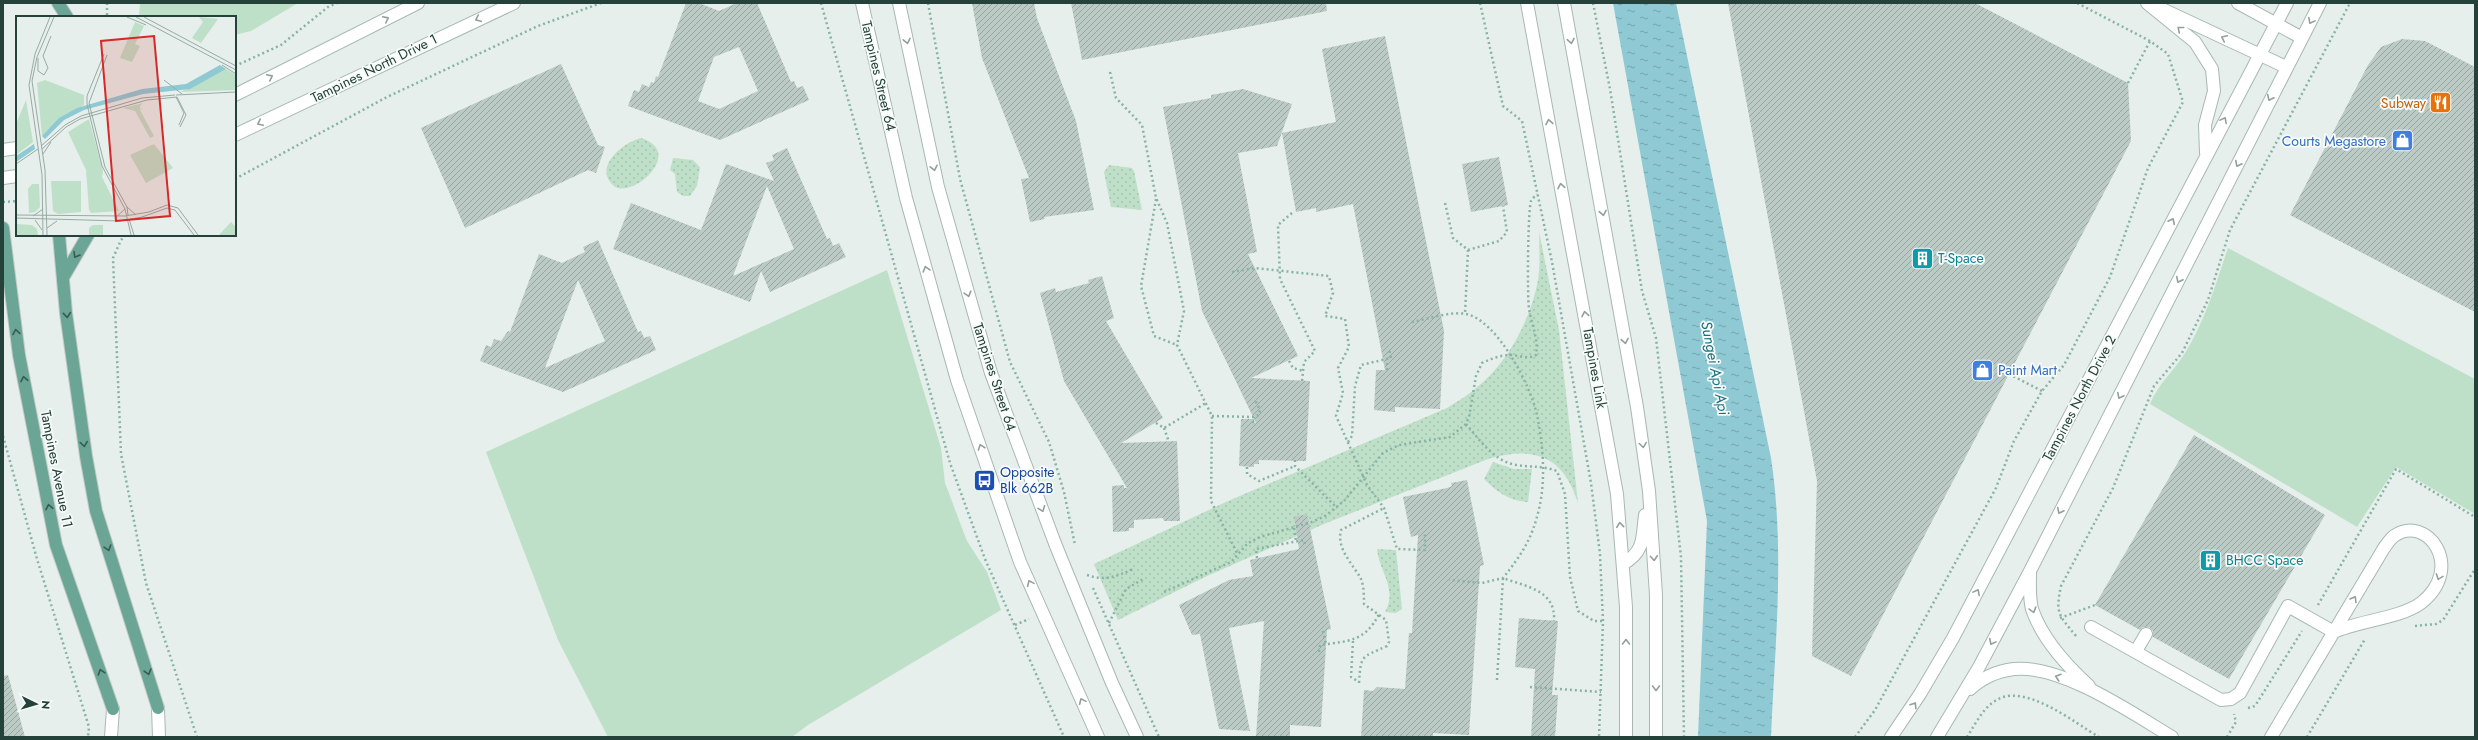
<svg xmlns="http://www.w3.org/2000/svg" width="2478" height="740" viewBox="0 0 2478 740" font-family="Jost,sans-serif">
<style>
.green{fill:#bfe0c8}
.park{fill:url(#park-dots)}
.water{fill:url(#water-ripples)}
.building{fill:url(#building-hatch);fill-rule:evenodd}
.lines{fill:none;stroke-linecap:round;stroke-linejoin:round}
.minor-casing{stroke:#a8b8b2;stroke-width:14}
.major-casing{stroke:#c2cac8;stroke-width:14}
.path{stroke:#86b3a5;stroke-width:2.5;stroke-dasharray:2 3;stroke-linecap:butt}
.minor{stroke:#fff;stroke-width:12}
.major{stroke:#6aa596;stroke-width:12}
.oneway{stroke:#92a09c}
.oneway2{stroke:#365b51}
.labels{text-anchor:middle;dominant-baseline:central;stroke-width:3.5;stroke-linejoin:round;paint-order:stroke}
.street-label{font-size:14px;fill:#24423a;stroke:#f7fbf9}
.food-label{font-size:14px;fill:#c56008;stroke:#f7fbf9;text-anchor:end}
.shop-label{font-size:14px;fill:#366cbe;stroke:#f7fbf9;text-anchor:end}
.culture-label{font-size:14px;fill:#0d838f;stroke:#f7fbf9;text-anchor:start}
.transit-label{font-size:14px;fill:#164399;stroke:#f7fbf9;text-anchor:start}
.water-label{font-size:15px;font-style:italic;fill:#1c6f80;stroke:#f7fbf9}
.inset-road{fill:none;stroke:#98aaa4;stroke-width:1}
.view{fill:#d62828;fill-opacity:0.15;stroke:#d62828;stroke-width:2}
.inset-edge{fill:none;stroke:#24423a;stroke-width:2}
</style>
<defs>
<pattern id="park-dots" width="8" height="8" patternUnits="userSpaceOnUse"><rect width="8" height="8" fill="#bfe0c8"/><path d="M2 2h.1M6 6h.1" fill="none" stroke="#a4c1ad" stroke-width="1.8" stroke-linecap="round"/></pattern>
<pattern id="water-ripples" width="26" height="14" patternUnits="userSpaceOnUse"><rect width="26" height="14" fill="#8ec9d4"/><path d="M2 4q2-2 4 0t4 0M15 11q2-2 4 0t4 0" fill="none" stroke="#74a5ad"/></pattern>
<pattern id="building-hatch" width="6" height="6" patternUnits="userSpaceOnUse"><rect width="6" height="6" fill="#bbcac4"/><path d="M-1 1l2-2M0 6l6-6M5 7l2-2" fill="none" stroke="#98a6a0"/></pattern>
</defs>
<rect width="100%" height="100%" fill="#e6efeb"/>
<path class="green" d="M140 3H298L251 31 235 35V17H139Z
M2228 248 2475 379V514L2396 467 2357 527 2150 404C2158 384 2174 371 2185 353 2205 321 2216 283 2228 248Z
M887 270 941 448 945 483 967 541 987 572 1001 610 808 725 792 737H608L558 640 486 452Z"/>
<path class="park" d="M641 138C686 152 632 200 614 186 592 168 623 142 641 138Z
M673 158 693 160 700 167 697 186 690 196H683L677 192 675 174 670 170Z
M1109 165 1132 168 1134 171 1142 210 1111 207 1104 172Z
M1539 232 1559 330 1578 503C1563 455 1534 446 1488 459L1324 524 1205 577 1118 620 1094 564 1228 501 1447 408C1456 402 1467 396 1475 389 1506 365 1529 323 1537 285 1541 268 1539 250 1539 232Z
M1493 462 1514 469H1532L1528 502C1509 501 1497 492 1484 479Z
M1377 549 1396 550 1402 609 1396 613 1385 612C1398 588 1379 572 1377 549Z"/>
<path class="water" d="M1613 3H1676L1771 458C1785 551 1775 644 1771 737H1698L1707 521Z"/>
<path class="building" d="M686 3H699L719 11 737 3H757L791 82 794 81 797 88 803 86 809 100 720 140 628 106 634 90 639 92 642 84 649 87 651 82 654 83 656 76 658 77ZM739 47 758 91 719 109 698 101 714 57Z
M972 3H1034L1037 18 1076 121 1094 210 1044 217 1045 219 1030 222 1021 179 1029 178 982 58Z
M1071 3H1326L1327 11 1082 60Z
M1728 3H1975L2128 83 2131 141 1851 676 1812 656 1817 481Z
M1385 36 1444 331 1440 409 1395 407V412L1374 410 1376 370H1385L1353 204 1316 212V208L1296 212 1282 133 1336 122 1322 49Z
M2402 39 2425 41 2475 67V312L2290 215 2368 65 2381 47Z
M561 64 598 145 605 147 596 173 588 170 465 228 421 128Z
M1243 89 1292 104 1277 146 1238 153 1257 252 1248 254 1298 356 1251 378 1310 381 1306 461 1259 460V464H1254V467L1239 466 1241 419H1254V423H1256L1202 311 1163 107 1211 98V95Z
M787 148 827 239 830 238 833 246 839 243 846 257 770 292 761 271 750 302 613 249 631 203 701 230 726 164 774 181 766 163 774 160 772 155ZM767 186 794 249 733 276Z
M1499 157 1508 205 1471 212 1462 164Z
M598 240 638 332 641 331 644 338 650 336 656 350 563 392 480 361 486 345 491 347 494 339 501 341 508 331 510 332 539 254 562 263 585 252 583 247ZM578 280 605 341 545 368Z
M1102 276 1114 318 1106 321 1163 418 1121 443 1177 441 1180 521H1164L1163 518 1134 520V528H1129V531L1113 532 1112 486 1124 485V488H1127L1064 381 1040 293 1055 288 1056 292 1089 283 1088 280Z
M2194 435 2325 515 2229 679 2153 637V631L2149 627H2143L2140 630 2095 605Z
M1467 480 1484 565 1480 566 1469 735 1433 733V737H1361L1364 690 1373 691 1377 687 1405 689 1409 633H1412L1418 535 1411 537 1403 497 1447 488 1452 486 1451 483Z
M1307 514 1331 629 1327 630 1321 727 1290 725V737H1256L1264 621 1229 628 1250 731 1219 729 1200 634 1192 635 1179 605 1229 580 1253 576 1250 560 1299 549 1294 517Z
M1519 618 1558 621 1552 695H1558L1555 737H1531L1535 669 1515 667Z
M8 675 25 737H3V676Z"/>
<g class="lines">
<defs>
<path id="minor" d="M862 3 906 198 957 380 1020 562 1098 737
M899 3 938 187 991 373 1056 546 1112 683 1137 737
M1527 3 1617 494 1626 607V737
M1564 3 1637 407 1649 491 1656 595V737
M2147 3 2195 42 2212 69 2214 91 2205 125 2206 153
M2238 3 2302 38
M2162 9 2286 67
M235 95 418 3
M235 135 514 3
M3 150 17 148
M3 178 17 176
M1623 564C1645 551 1642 538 1645 515
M2030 572C2030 584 2029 598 2032 609 2042 639 2066 665 2089 686
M2091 627 2221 700 2231 699 2240 693 2288 606 2334 632
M2136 651 2146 634
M1970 689C1982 678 1997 671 2014 669 2061 664 2132 713 2172 737
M158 708 159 737
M111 737 113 709
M1891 737 1920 694 1953 638 2287 3
M1937 737 1979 667 2030 571 2320 3
M2271 737 2384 548C2387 544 2390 539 2394 536 2427 513 2466 568 2421 603 2401 618 2358 621 2334 632"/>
<path id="major" d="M58 3 67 17
M3 228 19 355 56 545 113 709
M59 235 66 313 86 456 96 511 158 708
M64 276 88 235"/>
</defs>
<use href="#minor" class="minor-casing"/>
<use href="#major" class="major-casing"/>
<path class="path" d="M107 3V17
M821 3 950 463 985 559 1064 737
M928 3 960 179 1010 362 1049 442 1064 492 1075 545
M1480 3 1503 106 1522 121 1552 262 1591 483 1600 554 1603 621 1599 737
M1593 3 1610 89 1642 291 1656 338 1681 557 1684 737
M235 66 281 45 328 7 337 3
M1110 72 1116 98 1142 125 1156 198 1167 223 1184 311 1177 345 1212 416 1211 501 1238 555
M2128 83 2150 41
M235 179 387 97 538 26 601 3
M1156 199 1141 286 1154 336 1177 345
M3 202 17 201
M1445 203 1453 238 1468 250 1465 314
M1292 213 1278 225 1280 279 1315 351 1304 362 1302 381
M126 235 121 240 113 258 121 454 146 583 197 737
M1468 250 1499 241 1507 232 1503 206
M1232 272 1255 268 1329 276 1333 293 1325 316 1345 319 1349 347 1338 368 1343 393 1336 416 1367 485 1384 508 1397 549 1425 550V534
M1412 322C1428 319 1450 311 1466 314 1497 320 1531 386 1537 415 1543 443 1546 480 1539 509 1532 539 1522 554 1503 578L1482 583 1449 580
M1289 361 1293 368 1303 371
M1387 370V359
M2009 374 2042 391
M1212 416 1254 417 1259 415 1260 410 1255 400
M1156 423 1164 428 1206 403
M1253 423 1254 417
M1466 424C1480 440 1494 462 1517 465 1534 468 1540 465 1557 471L1565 494 1570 577 1578 611 1594 621H1603
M1164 428 1169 442
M3 436 37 559 89 727 88 737
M1348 442 1352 436 1355 386 1361 365 1391 358 1389 349
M1295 460V466L1337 508
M1247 467V474L1259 481 1295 466
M1294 528 1296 541
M1257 558 1256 549 1304 540 1305 545
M1087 575C1105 581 1116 577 1133 569
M1093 588 1159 737
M1164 592 1231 562 1248 543 1260 537 1312 522 1325 516 1344 501 1383 453 1399 445 1450 437 1466 424 1469 417 1476 376 1482 363C1491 359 1500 355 1511 355 1519 355 1528 360 1536 355 1539 339 1531 324 1529 308 1527 296 1528 208 1531 201 1532 198 1536 196 1537 194
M2318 605 2396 469 2475 517
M2060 618 2095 605
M1109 623 1126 589 1145 578
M1015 625 1029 619
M2415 626 2436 624 2443 620 2475 569
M1323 631 1326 644
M2076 636C2059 615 2055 614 2061 586L2113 488 2154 386 2182 353 2208 300 2230 230 2350 3
M1353 641 1351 677 1359 682
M1319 652 1320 645C1348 641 1365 642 1379 614
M1497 680 1503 578C1527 587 1556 590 1554 621
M1359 683C1361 654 1361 658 1387 646L1389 642 1386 620 1364 604C1364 597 1364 586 1361 579 1353 564 1336 549 1341 530L1384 508
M1530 687 1601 692
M2248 708 2255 706 2302 631
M1855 737 1875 710 1996 488 2014 441 2042 391 2064 365 2110 277 2148 168 2183 102 2168 54 2150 41 2077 3
M1967 737C1975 725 1982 709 1995 701 2023 681 2075 723 2099 737
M2227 737 2236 722 2234 714
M2307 737 2365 639"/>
<use href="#minor" class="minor"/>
<use href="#major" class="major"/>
</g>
<defs><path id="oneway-chevron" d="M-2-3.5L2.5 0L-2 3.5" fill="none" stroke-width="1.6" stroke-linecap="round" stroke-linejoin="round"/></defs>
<g class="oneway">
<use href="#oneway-chevron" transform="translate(386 19) rotate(-27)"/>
<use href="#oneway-chevron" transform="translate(478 19) rotate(155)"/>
<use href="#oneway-chevron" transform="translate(2311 21) rotate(118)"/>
<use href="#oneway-chevron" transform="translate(2180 29) rotate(-141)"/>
<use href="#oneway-chevron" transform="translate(2224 38) rotate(-155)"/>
<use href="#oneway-chevron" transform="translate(907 41) rotate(78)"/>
<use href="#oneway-chevron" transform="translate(1571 41) rotate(79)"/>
<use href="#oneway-chevron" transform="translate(270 77) rotate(-27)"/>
<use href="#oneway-chevron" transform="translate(2270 98) rotate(116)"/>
<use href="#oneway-chevron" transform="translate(2224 120) rotate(-62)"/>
<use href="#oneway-chevron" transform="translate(1549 122) rotate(-100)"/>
<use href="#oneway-chevron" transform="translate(260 123) rotate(155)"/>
<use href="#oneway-chevron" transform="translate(2238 164) rotate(117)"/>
<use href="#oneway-chevron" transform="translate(934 168) rotate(78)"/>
<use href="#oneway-chevron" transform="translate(1561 186) rotate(-101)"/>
<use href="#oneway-chevron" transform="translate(1603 213) rotate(80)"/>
<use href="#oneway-chevron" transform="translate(2172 221) rotate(-63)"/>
<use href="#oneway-chevron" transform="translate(926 269) rotate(-106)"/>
<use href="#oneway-chevron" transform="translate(2179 280) rotate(117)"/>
<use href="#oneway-chevron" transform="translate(968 294) rotate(74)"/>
<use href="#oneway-chevron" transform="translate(1585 314) rotate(-101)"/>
<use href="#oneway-chevron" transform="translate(1625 341) rotate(80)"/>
<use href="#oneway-chevron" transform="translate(2120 396) rotate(117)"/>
<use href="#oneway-chevron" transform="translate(1643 445) rotate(82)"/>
<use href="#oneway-chevron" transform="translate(981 447) rotate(-109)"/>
<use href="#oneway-chevron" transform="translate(1042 509) rotate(69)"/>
<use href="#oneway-chevron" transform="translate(2060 511) rotate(117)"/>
<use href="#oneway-chevron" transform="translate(1620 525) rotate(-96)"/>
<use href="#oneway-chevron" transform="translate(1654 558) rotate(86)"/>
<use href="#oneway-chevron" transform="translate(2439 577) rotate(111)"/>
<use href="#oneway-chevron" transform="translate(1030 583) rotate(-114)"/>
<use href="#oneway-chevron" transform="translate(1977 592) rotate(-62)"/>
<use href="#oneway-chevron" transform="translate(2354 599) rotate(-59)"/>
<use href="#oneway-chevron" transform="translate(2033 610) rotate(74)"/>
<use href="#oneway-chevron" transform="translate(1626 642) rotate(-90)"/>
<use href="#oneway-chevron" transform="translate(1992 642) rotate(118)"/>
<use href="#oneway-chevron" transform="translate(2058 677) rotate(-162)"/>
<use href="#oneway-chevron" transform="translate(1656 688) rotate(90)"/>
<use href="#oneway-chevron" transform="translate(1082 701) rotate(-114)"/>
<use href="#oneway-chevron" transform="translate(1914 705) rotate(-57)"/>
</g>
<g class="oneway2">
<use href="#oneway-chevron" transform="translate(76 255) rotate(121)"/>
<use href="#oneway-chevron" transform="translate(67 315) rotate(84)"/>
<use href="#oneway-chevron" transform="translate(16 332) rotate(-99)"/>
<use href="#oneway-chevron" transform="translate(24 379) rotate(-101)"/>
<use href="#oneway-chevron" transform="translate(84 444) rotate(82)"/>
<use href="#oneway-chevron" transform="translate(49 507) rotate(-101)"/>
<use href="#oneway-chevron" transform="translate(108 548) rotate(72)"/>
<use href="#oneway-chevron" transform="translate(101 672) rotate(-108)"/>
<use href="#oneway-chevron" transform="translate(148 672) rotate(74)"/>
</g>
<defs>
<symbol id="restaurant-square" viewBox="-11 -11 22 22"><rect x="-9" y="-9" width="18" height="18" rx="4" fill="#e8710a" stroke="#f7fbf9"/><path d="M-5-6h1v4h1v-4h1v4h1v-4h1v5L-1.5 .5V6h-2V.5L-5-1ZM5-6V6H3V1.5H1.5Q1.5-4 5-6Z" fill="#fff"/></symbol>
<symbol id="shop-square" viewBox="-11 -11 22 22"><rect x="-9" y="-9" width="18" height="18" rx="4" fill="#3f7fe0" stroke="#f7fbf9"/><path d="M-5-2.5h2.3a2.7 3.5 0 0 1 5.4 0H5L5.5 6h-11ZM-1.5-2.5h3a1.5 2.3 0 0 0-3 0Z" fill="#fff"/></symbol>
<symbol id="building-square" viewBox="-11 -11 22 22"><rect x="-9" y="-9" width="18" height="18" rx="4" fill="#0f9aa8" stroke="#f7fbf9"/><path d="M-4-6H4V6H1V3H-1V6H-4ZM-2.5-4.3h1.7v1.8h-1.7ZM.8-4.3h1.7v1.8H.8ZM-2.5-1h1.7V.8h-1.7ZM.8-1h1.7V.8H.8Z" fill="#fff"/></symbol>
<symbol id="bus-square" viewBox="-11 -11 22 22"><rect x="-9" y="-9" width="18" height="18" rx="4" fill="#1a4fb4" stroke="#f7fbf9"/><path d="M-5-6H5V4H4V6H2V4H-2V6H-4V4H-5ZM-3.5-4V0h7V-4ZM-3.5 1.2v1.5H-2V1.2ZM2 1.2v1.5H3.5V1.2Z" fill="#fff"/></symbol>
</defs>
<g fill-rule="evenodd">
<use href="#restaurant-square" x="2428" y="90" width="25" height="25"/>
<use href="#shop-square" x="2390" y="128" width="25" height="25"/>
<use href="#building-square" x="1910" y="246" width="25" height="25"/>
<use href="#shop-square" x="1970" y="358" width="25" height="25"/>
<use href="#bus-square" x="972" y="468" width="25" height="25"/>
<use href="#building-square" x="2198" y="548" width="25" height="25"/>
</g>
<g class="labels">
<g class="street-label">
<text transform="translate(374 68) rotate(-26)">Tampines North Drive 1</text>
<text transform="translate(879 76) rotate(77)">Tampines Street 64</text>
<text transform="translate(1595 368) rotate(80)">Tampines Link</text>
<text transform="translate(995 377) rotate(72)">Tampines Street 64</text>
<text transform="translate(2079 398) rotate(-62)">Tampines North Drive 2</text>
<text transform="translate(57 469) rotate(79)">Tampines Avenue 11</text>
</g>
<g class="food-label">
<text x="2426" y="103">Subway</text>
</g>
<g class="shop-label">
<text x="2386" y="141">Courts Megastore</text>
<text x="1998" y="370" text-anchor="start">Paint Mart</text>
</g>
<g class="culture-label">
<text x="1938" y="258">T-Space</text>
<text x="2226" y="560">BHCC Space</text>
</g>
<g class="transit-label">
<text x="1000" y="472">Opposite<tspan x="1000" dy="16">Blk 662B</tspan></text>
</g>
<g class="water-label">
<text transform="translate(1715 368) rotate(79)">Sungei Api Api</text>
</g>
</g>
<g transform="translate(16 16)">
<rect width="220" height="220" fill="#e6efeb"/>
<path d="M119 6 128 10 119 28 124 30 116 46 104 42ZM10 84 17 126 0 139V108ZM73 103 87 155 86 161 103 195 75 197 73 194 70 154 52 116ZM138 128 157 152 130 167 114 139ZM35 165H65V196L42 198 37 195ZM16 168H23L24 191 19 196 13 197 12 173ZM215 206 220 211V219H203ZM0 208 16 209 21 213 22 219H0ZM77 209H87V219H73V212Z" fill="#bfe0c8"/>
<path d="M210 53 220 59V74L164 76ZM29 64 68 79V89L43 103 26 120 21 67Z" fill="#bfe0c8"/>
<path d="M183 1 202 3 185 27 176 22 187 6ZM127 87 124 90V93L127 91 124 94 138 120 134 122 119 95 107 92Z" fill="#bfe0c8"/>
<path d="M204 49 210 53 174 73 127 78 68 94 48 104 29 123 26 120 43 102 61 92 126 73 170 68ZM18 128 19 133 0 146V140Z" fill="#8ec9d4"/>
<path class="inset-road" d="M111 1 130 9M120 1 220 54M128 1 220 50M88 38 71 80V88L86 150 109 193 115 219M91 39 73 87 89 151 111 191 112 199M22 42V55L28 59 32 52 27 40 35 20M206 49 220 58M148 64 166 78M160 79 220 76M160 81 168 97 163 109M25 130 49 109 65 100 126 82 159 79M26 133 50 111 64 103 131 84 161 81 170 99 164 111M27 138 35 126M0 148 22 133M151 189 162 192 182 219M111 191 120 199M151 192 159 194 178 219M0 199 109 200 133 196 151 189M17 200 27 193M100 201 109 193M0 202 104 205 126 201 151 192M113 203 118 219M19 204 26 214M31 212 41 205M27 219 26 159 13 69 19 38 34 1M31 219 29 154 16 65 21 41 38 1"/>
<path class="view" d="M138 20 154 200 100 205 85 25Z"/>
<rect width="220" height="220" class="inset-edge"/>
</g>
<rect width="2478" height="740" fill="none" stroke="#24423a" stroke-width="8"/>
<g transform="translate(36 704) rotate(95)" stroke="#f7fbf9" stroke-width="3" paint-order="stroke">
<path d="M0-3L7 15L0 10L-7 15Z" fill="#24423a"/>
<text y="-6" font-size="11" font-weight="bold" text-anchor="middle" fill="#24423a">N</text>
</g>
</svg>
